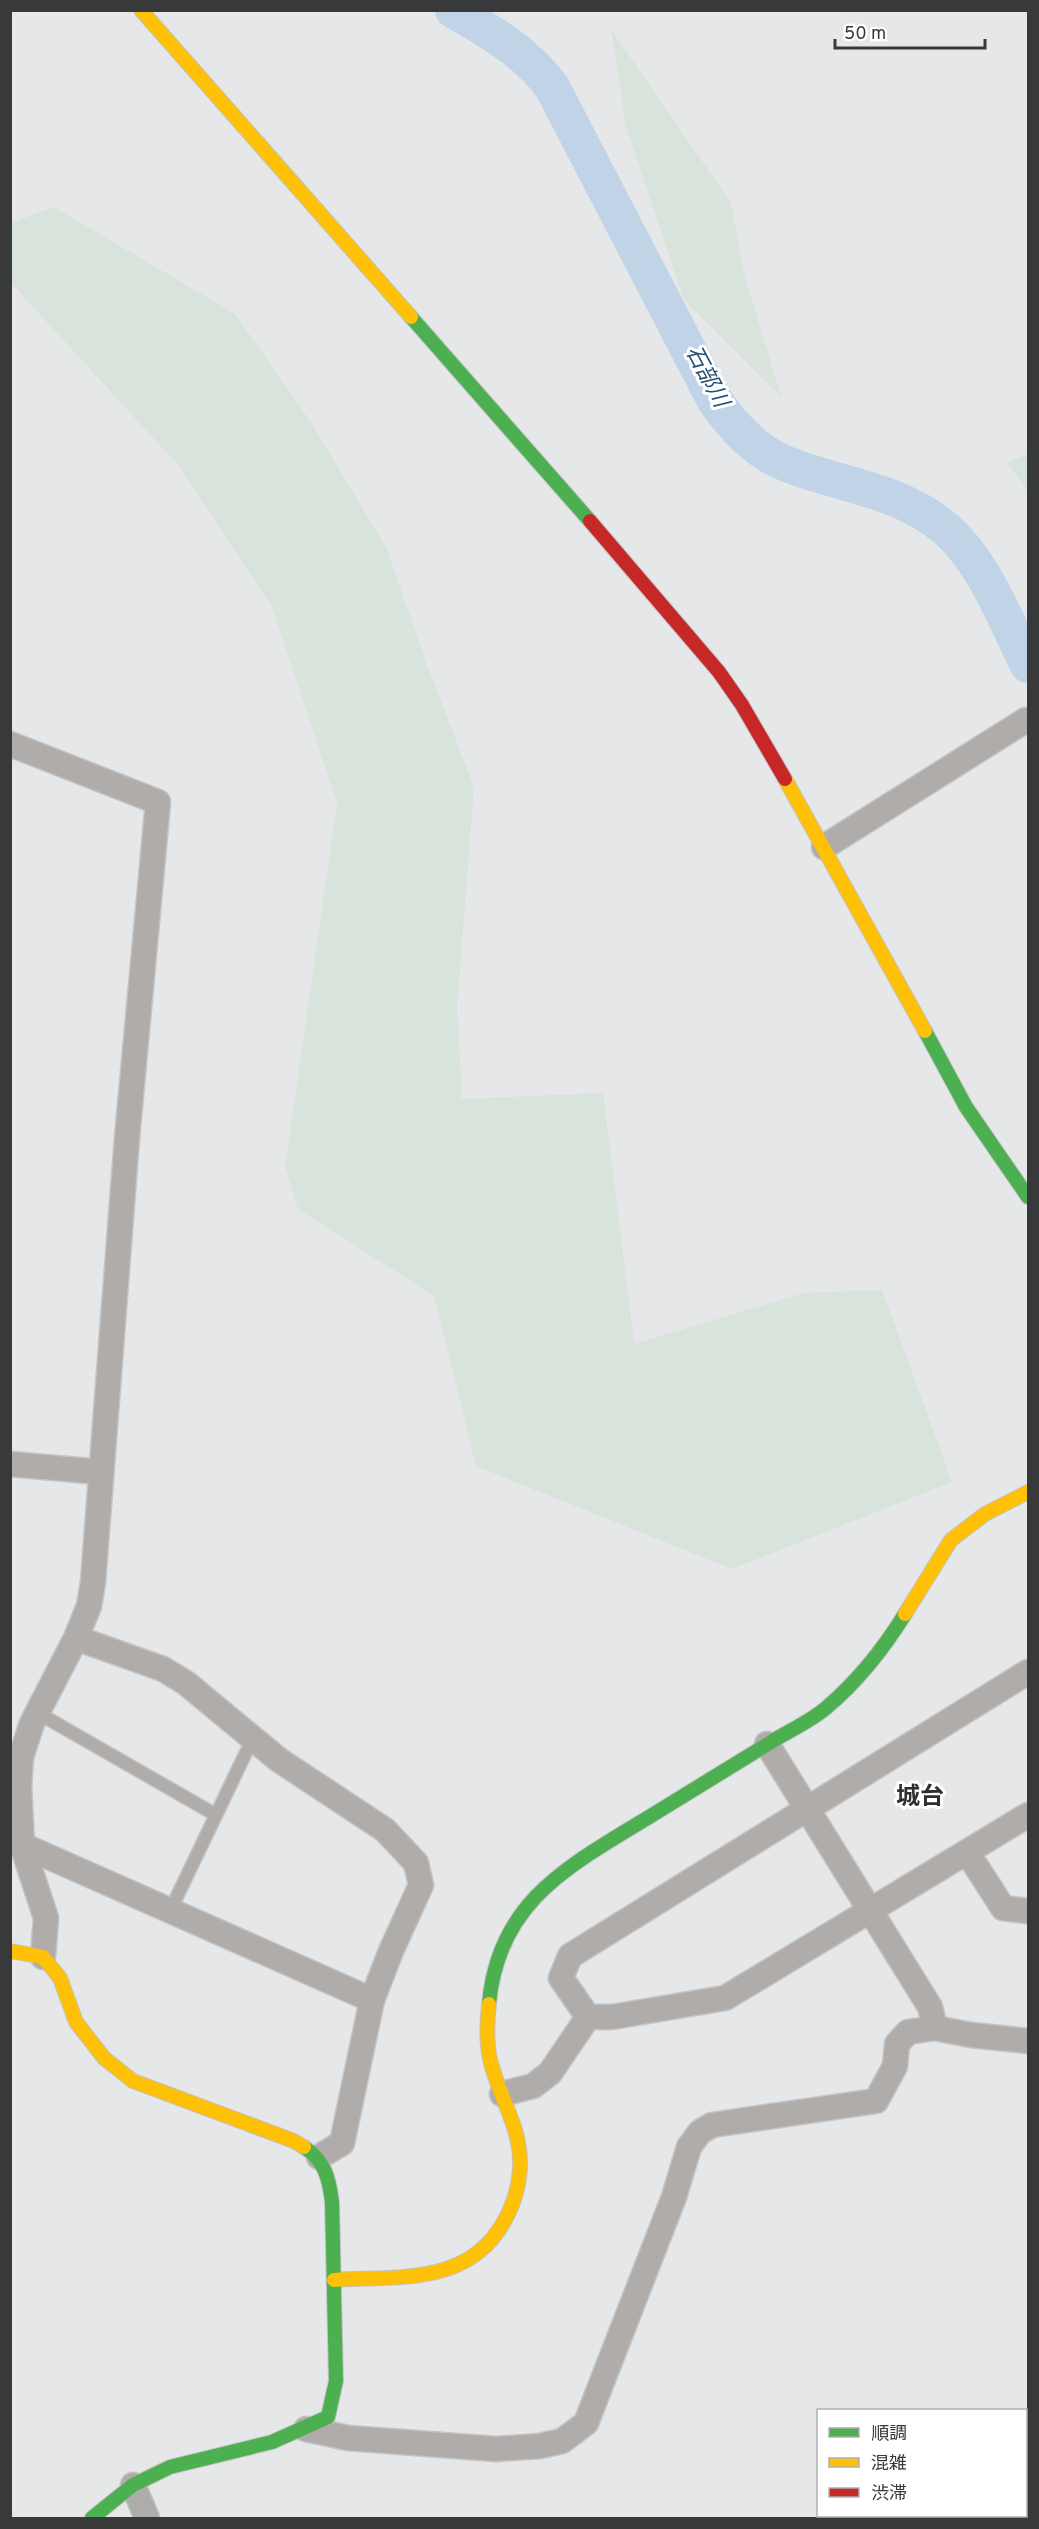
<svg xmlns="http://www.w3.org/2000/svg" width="1039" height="2529" viewBox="0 0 1039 2529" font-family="Overpass,'Noto Sans JP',sans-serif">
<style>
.green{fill:#d7e3db}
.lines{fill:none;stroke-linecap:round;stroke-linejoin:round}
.river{stroke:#c0d3e7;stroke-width:36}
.lane-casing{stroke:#c3c4c5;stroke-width:15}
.street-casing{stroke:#c3c4c5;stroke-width:27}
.fast-casing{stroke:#c3c4c5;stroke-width:16}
.slow-casing{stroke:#c3c4c5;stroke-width:16}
.jam-casing{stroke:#c3c4c5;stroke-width:16}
.lane{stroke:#b0acaa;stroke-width:12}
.street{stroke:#b0acaa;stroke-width:24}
.fast{stroke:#4caf50;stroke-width:14}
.slow{stroke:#ffc107;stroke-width:14}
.jam{stroke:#c62828;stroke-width:14}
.labels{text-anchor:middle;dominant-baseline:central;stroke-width:6;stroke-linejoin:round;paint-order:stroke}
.water-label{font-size:22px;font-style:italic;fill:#254f73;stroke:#fff}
.quarter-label{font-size:24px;font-weight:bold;fill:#2d2f30;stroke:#fff}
</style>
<rect width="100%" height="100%" fill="#e6e7e8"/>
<path class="green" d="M612 31 731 203 744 274 781 396 684 300 626 127Z
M54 207 235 314 310 421 387 549 428 668 474 787 457 1007 462 1099 603 1093 634 1344 804 1293 882 1290 952 1482 732 1569 476 1466 434 1296 298 1209 285 1166 337 802 272 607 179 466 11 283V223Z
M1028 454V491L1007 463Z"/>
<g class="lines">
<path class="river" d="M453 10C491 32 526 52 552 87L715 401C733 426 754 450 782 462 838 486 896 487 946 529 985 563 1005 620 1028 665"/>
<defs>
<path id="lane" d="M38 1713 216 1815
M170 1911 253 1738"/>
<path id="street" d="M10 744 158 802 127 1138 93 1582 89 1606 76 1638 32 1723 21 1757 19 1786 22 1845 46 1918 43 1957
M824 847 1026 720
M10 1464 101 1472
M76 1638 163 1669 186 1683 279 1760 385 1830 416 1863 421 1885 391 1951 372 2000 342 2143 319 2157
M767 1744 930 2007 935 2028
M22 1845 372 2000
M967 1852 1003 1908 1028 1911
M588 2017 561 1978 570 1956 1028 1672
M588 2017H612L725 1998 1028 1815
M502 2094 533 2086 550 2073 588 2017
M306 2429 348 2438 496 2449 540 2446 562 2441 586 2423 674 2197 689 2147 700 2132 712 2125 876 2101 895 2066 897 2044 908 2032 935 2028 971 2035 1028 2041
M133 2485 147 2518"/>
<path id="fast" d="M411 317 590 521
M925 1031 966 1107 1028 1197
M489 2004C498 1901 569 1866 649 1817 691 1791 734 1765 776 1739 793 1729 812 1720 826 1708 858 1681 884 1648 905 1614
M92 2518 133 2485 170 2467 272 2442 328 2417 336 2381 332 2202C329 2178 325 2161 304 2147"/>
<path id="slow" d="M141 10 411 317
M785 779 925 1031
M905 1614 951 1540 985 1514 1028 1492
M10 1951 43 1957 60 1978 76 2022 104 2058 133 2081 294 2141 304 2147
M334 2280C403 2276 475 2286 509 2212 520 2189 523 2162 517 2137 510 2110 496 2086 490 2059 486 2041 487 2022 489 2004"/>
<path id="jam" d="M590 521 719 672 742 705 785 779"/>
</defs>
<use href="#lane" class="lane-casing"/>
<use href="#street" class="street-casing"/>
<use href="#fast" class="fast-casing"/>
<use href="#slow" class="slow-casing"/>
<use href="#jam" class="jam-casing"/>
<use href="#lane" class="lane"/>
<use href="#street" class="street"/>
<use href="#fast" class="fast"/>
<use href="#slow" class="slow"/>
<use href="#jam" class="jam"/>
</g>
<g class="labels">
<g class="water-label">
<text transform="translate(706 377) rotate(62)">石部川</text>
</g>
<g class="quarter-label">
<text x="920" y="1798">城台</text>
</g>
</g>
<rect width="1039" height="2529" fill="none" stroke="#38393a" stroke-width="24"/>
<rect x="817" y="2409" width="210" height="108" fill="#ffffff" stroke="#afb0b0" stroke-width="1.5"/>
<rect x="829" y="2428" width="30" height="9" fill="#4caf50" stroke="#afb0b0" stroke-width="1.5"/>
<text x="871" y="2439" font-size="18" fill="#38393a">順調</text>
<rect x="829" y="2458" width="30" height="9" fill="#ffc107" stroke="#afb0b0" stroke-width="1.5"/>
<text x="871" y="2469" font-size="18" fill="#38393a">混雑</text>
<rect x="829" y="2488" width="30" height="9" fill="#c62828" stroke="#afb0b0" stroke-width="1.5"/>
<text x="871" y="2499" font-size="18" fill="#38393a">渋滞</text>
<path d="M835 39v9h150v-9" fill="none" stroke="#38393a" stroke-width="3"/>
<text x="844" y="39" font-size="18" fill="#38393a" stroke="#ffffff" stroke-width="4.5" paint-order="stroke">50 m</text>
</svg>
